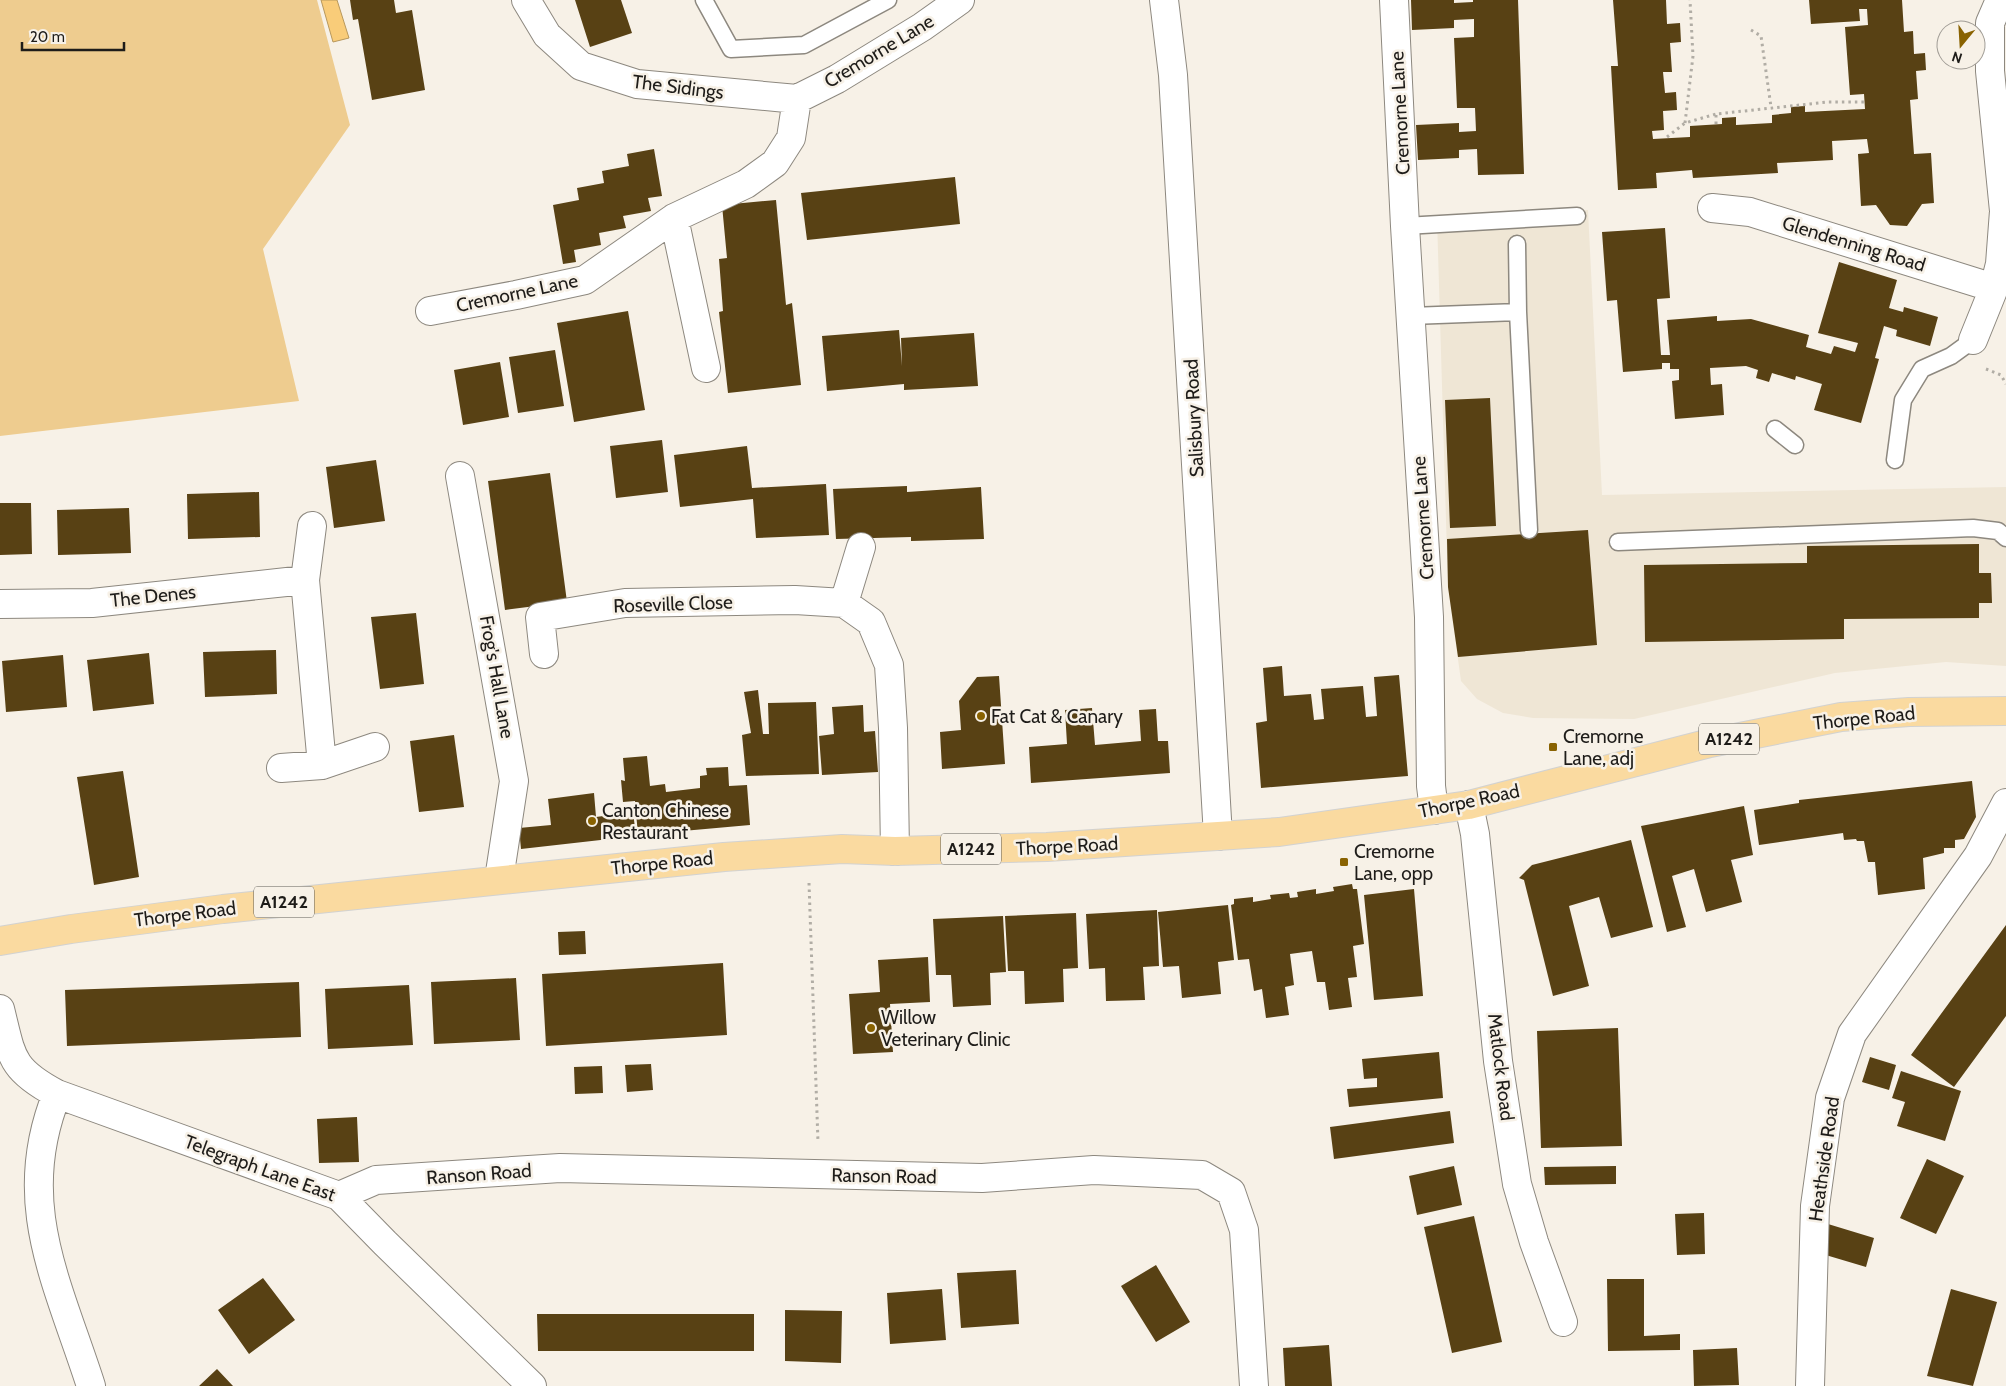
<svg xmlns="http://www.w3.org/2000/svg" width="2006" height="1386" viewBox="0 0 2006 1386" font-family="Cabin,sans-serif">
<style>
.built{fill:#efe6d5}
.green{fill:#eecc8f}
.water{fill:#f9cc79;stroke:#b7975c}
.building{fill:#584114}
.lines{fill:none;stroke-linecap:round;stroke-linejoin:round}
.lane-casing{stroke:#8d887f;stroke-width:19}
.street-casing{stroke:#8d887f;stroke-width:30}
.primary-casing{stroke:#d2d2d1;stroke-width:30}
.path{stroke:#b1ada5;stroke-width:3;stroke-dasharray:2.5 4;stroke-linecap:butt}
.lane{stroke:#fff;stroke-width:16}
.street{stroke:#fff;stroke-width:28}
.primary{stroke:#fadaa0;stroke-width:28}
.poi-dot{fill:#896201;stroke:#f7f1e7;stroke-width:2}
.labels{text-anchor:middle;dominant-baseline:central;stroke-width:5;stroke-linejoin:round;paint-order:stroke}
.shield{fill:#f7f1e7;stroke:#5f5c57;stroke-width:1}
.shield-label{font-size:18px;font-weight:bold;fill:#1e1c19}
.street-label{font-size:19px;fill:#1e1c19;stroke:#f7f1e7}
.poi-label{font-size:19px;fill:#1e1c19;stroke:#f7f1e7;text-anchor:start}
</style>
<rect width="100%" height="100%" fill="#f7f1e7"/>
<path class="built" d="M1588 210 1602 495 2006 487V666L1946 662 1835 673 1634 719 1533 718 1503 713 1477 699 1461 681 1448 587 1437 218Z"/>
<path class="green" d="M0 0H317L350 125 263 249 299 401 0 436Z"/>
<path class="water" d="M321 0H337L349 38 333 42Z"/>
<path class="building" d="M350 0H394L396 13 412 10 425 90 372 100 358 19 353 20Z
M575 0H621L632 33 590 47Z
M1411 0H1454V3L1473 2V0H1518L1524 174 1478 175 1477 149 1459 150V158L1418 160 1416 125 1459 123V132L1476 131 1475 108H1457L1454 38 1474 37V19L1454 20V28L1412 30Z
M1613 0H1666L1667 24 1680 23 1681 42 1670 43 1672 72H1663L1665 93 1676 92 1677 110 1663 111 1664 130 1652 131 1653 139 1690 137V126L1722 124V118L1736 117V125L1772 123V115L1791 113V107L1805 106V112L1865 109 1864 94 1850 95 1845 27 1868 25 1867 9H1859L1860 21 1811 24 1809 0H1902L1904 32 1913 31 1914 54 1925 53 1926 70 1916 71 1918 99 1910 100 1914 154 1931 153 1934 203 1922 204 1907 226 1890 225 1876 205 1861 206 1858 154 1869 153 1867 139 1832 141 1833 160 1777 163 1778 173 1693 178 1692 170 1656 173 1657 188 1618 190 1611 66H1618Z
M654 149 662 196 648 198 651 211 623 216 626 228 599 233 601 245 574 250 576 262 563 264 553 205 579 200 577 188 604 183 602 171 629 166 627 154Z
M955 177 960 224 807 240 801 193Z
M776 200 786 305 792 303 801 385 728 393 719 312 723 311 719 259 727 258 722 205Z
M1665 228 1670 298 1657 299 1661 355H1670L1667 320 1717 316V321L1751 319 1809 335 1806 347 1831 354 1834 346 1855 352 1858 343 1818 333 1839 262 1897 280 1889 308 1903 312 1904 307 1938 317 1930 346 1896 336 1897 330 1884 326 1875 358 1879 359 1861 423 1814 410 1822 384 1796 376 1795 380 1772 373 1769 382 1756 378 1758 370 1746 366 1710 368 1711 385 1722 384 1724 415 1675 419 1672 381 1679 380V369H1670V363H1662V369L1623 372 1617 300 1607 301 1602 232Z
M628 311 645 410 574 422 557 323Z
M899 330 902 366 901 338 974 333 978 386 904 390V384L827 391 822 336Z
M555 350 564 406 518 413 509 357Z
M500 362 509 417 463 425 454 370Z
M1490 398 1496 526 1450 528 1445 400Z
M662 440 668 492 616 498 610 446Z
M747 446 752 488 826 484 829 535 756 538 753 499 680 507 674 455Z
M376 460 385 521 334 528 326 467Z
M550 473 567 602 505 610 488 481Z
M907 486V492L981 487 984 539 911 541V537L836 539 833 489Z
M259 492 260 537 188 539 187 494Z
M0 503H31L32 554 0 555Z
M129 508 131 553 58 555 57 510Z
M1588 530 1597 645 1458 657 1448 587 1447 539Z
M1979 544V573H1991L1992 603H1979V618L1844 619V639L1645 642 1644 565 1807 563V546Z
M416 613 424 684 380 689 371 617Z
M276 650 277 694 205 697 203 652Z
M149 653 154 704 93 711 87 660Z
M63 655 67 707 6 712 2 661Z
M1282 666 1284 696 1311 694 1314 720 1324 719 1321 689 1363 686 1366 717 1377 716 1374 677 1399 675 1408 776 1261 788 1256 723 1267 721 1263 668Z
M999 676 1005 764 942 769 940 732 961 730 959 701 977 677Z
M758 690 763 734H769L768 703 816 702 819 774 746 776 742 735 751 733 744 692Z
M863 705 864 732 875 731 878 772 822 775 819 736 834 734 832 707Z
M1092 708 1095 745 1141 741 1139 710 1156 709 1158 741H1168L1170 773 1031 783 1029 747 1067 744 1065 710Z
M454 735 464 807 419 812 410 741Z
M647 756 650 786 665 784 666 792 700 788V776L707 775 706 768 728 767 729 786 747 785 750 825 638 835 635 801 623 802 621 780 625 781 623 758Z
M123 771 139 877 94 885 77 777Z
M1972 781 1976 817 1964 839 1955 840V848H1944V853L1923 858 1925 889 1878 895 1875 862H1868L1864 841H1857L1856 839 1844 840 1843 833 1759 845 1754 810 1799 803V800Z
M594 793 596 817 633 812 636 836 521 849 519 828 551 825 548 799Z
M1744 806 1753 855 1731 860 1742 902 1706 912 1694 869 1672 876 1686 927 1667 932 1641 826Z
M1631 840 1653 927 1611 938 1599 897 1569 906 1589 986 1553 996 1524 880 1519 878 1532 865Z
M1352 884 1353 889H1357L1364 944 1353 946 1357 977 1348 978 1352 1007 1329 1010 1325 982H1317L1312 951 1290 954 1294 985 1285 987 1289 1015 1266 1018 1262 989 1254 991 1249 959 1238 960 1231 905 1234 904V899L1253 897V902L1271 899 1270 895 1289 893 1290 898 1298 897 1297 892 1316 889V894L1334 891 1333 887Z
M1414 889 1423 996 1374 1000 1364 895Z
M1228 905 1234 960 1218 962 1221 994 1182 998 1179 966 1163 967 1158 912Z
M1157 910 1159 966 1143 967 1145 1000 1106 1001 1105 968 1089 969 1086 914Z
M1076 913 1078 968 1063 969 1064 1002 1025 1004 1024 971H1008L1005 916Z
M1003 916 1006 972 990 973 991 1005 953 1007 951 975H936L933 919Z
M2006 925V1016L1954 1087 1911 1055Z
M585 931 586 954 559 955 558 932Z
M928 957 930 1002 890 1004 893 1052 853 1054 849 994 880 992 878 960Z
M723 963 727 1035 546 1046 542 974Z
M516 978 520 1040 434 1044 431 982Z
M299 982 301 1037 67 1046 65 990Z
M409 985 413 1045 328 1049 325 989Z
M1618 1028 1622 1146 1541 1148 1537 1031Z
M1439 1052 1443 1098 1349 1107 1347 1089 1377 1087V1078L1364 1079 1362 1059Z
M1870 1057 1896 1065 1889 1090 1862 1082Z
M651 1064 653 1090 627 1092 625 1065Z
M602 1066 603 1093 575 1094 574 1067Z
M1901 1071 1961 1091 1945 1141 1897 1126 1905 1102 1892 1098Z
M1450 1111 1454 1143 1334 1159 1330 1127Z
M357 1117 359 1162 319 1163 317 1119Z
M1927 1159 1964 1176 1936 1234 1900 1218Z
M1454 1166 1462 1205 1417 1215 1409 1176Z
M1616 1166V1184L1545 1185 1544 1167Z
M1704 1213 1705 1254 1677 1255 1675 1214Z
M1474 1216 1502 1342 1452 1353 1424 1227Z
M1828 1224 1874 1238 1866 1267 1819 1253Z
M1156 1265 1190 1322 1156 1342 1121 1286Z
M1016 1270 1019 1324 961 1328 957 1273Z
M263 1278 295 1320 249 1354 218 1310Z
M1607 1279H1644V1336L1680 1334V1350L1608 1351Z
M942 1289 946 1340 890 1344 887 1293Z
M1951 1289 1997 1302 1973 1386 1927 1376Z
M785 1310 842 1311 841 1363 785 1361Z
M537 1314H754V1351H538Z
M1329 1345 1332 1386H1285L1283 1348Z
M1737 1348 1739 1385 1694 1386 1693 1350Z
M217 1369 233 1386H199Z"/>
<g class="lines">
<defs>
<path id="lane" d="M704 0 731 49 804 45 888 0
M1405 226 1577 216
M1517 244 1518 312
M1411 316 1518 312 1529 530
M1775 429 1795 445
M1895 460 1903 400 1922 369 1951 356 1973 340
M1618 542 1973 528 1998 531 2006 538"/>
<path id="street" d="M526 0 547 35 581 66 637 84 797 99 837 79 922 27 960 0
M1164 0 1173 75 1218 836
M1394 0 1405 226 1429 617 1431 786 1434 810
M1712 208 1750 212 1994 288
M674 218 706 368
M430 311 516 295 585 280 674 218 746 184 775 163 791 138 797 99
M1973 340 1994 288 2000 264 2004 211 1990 71V23L2000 0
M460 476 514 781 499 879
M305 580 312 526
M844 603 861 547
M0 604 92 603 305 580 322 765 281 768
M544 654 540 617 625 603 795 600 844 603 871 622 889 665 893 728 895 851
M322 765 375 747
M1469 805 1475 834 1498 1061 1517 1184 1534 1242 1563 1322
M0 1009C12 1057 10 1069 57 1094L339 1196 385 1243 532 1386
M57 1094C13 1202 58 1283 91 1386
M339 1196 376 1180 560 1168 982 1178 1094 1170 1202 1175 1231 1192 1244 1230 1254 1386
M1810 1386 1815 1206 1830 1098 1852 1034 1978 856 2006 803"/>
<path id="primary" d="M0 941 71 929 223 909 724 857 842 849 895 851 1047 847 1279 832 1469 805 1710 743 1841 717 1909 712 2006 711"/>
</defs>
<use href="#lane" class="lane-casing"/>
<use href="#street" class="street-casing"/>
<use href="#primary" class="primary-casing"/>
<path class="path" d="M1751 30 1761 36 1771 107
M1685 123 1693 56 1690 0
M1716 124V114L1828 102H1864
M1667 137 1685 123 1716 114
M1986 369 2001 375 2006 384
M809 883 818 1142"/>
<use href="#lane" class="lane"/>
<use href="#street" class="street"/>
<use href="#primary" class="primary"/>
</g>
<g class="poi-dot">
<circle cx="981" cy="716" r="5"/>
<rect x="1548" y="742" width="10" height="10" rx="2.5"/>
<circle cx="592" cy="821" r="5"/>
<rect x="1339" y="857" width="10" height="10" rx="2.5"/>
<circle cx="871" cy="1028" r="5"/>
</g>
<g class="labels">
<g class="shield">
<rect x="1699" y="723.5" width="60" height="31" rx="4"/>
<rect x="941" y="833.5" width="60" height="31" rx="4"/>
<rect x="254" y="886.5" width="60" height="31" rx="4"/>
</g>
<g class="shield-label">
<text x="1729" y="739">A1242</text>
<text x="971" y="849">A1242</text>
<text x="284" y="902">A1242</text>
</g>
<g class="street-label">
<text transform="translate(879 51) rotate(-31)">Cremorne Lane</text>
<text transform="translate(678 87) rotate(7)">The Sidings</text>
<text transform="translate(1400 113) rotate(-93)">Cremorne Lane</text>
<text transform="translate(1854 244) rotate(17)">Glendenning Road</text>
<text transform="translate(517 293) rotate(-12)">Cremorne Lane</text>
<text transform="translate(1194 418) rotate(-93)">Salisbury Road</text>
<text transform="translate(1423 518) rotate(-94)">Cremorne Lane</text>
<text transform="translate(153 596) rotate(-6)">The Denes</text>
<text transform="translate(673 604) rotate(-2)">Roseville Close</text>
<text transform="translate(497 677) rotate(80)">Frog's Hall Lane</text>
<text transform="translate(1864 718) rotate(-6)">Thorpe Road</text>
<text transform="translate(1469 801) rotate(-12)">Thorpe Road</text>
<text transform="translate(1067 846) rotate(-3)">Thorpe Road</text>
<text transform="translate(662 863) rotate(-6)">Thorpe Road</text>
<text transform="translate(185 914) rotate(-7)">Thorpe Road</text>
<text transform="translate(1501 1067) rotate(83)">Matlock Road</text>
<text transform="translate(1824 1159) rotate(-82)">Heathside Road</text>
<text transform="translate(260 1168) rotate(20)">Telegraph Lane East</text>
<text transform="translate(479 1174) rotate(-4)">Ranson Road</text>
<text transform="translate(884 1176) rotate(1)">Ranson Road</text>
</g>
<g class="poi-label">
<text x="991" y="716">Fat Cat &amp; Canary</text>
<text x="1563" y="736">Cremorne<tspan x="1563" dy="22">Lane, adj</tspan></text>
<text x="602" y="810">Canton Chinese<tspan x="602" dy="22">Restaurant</tspan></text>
<text x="1354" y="851">Cremorne<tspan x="1354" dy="22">Lane, opp</tspan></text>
<text x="881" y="1017">Willow<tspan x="881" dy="22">Veterinary Clinic</tspan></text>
</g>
</g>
<g transform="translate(1961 45) rotate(198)"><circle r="24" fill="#f7f1e7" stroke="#a09c95"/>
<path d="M0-4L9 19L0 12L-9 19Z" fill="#896201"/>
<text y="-8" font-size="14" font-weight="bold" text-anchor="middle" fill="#1e1c19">N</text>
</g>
<path d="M22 42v8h102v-8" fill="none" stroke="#1e1c19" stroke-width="2.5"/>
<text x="30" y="42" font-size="15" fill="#1e1c19" stroke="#f7f1e7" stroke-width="4" paint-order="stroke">20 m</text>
</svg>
